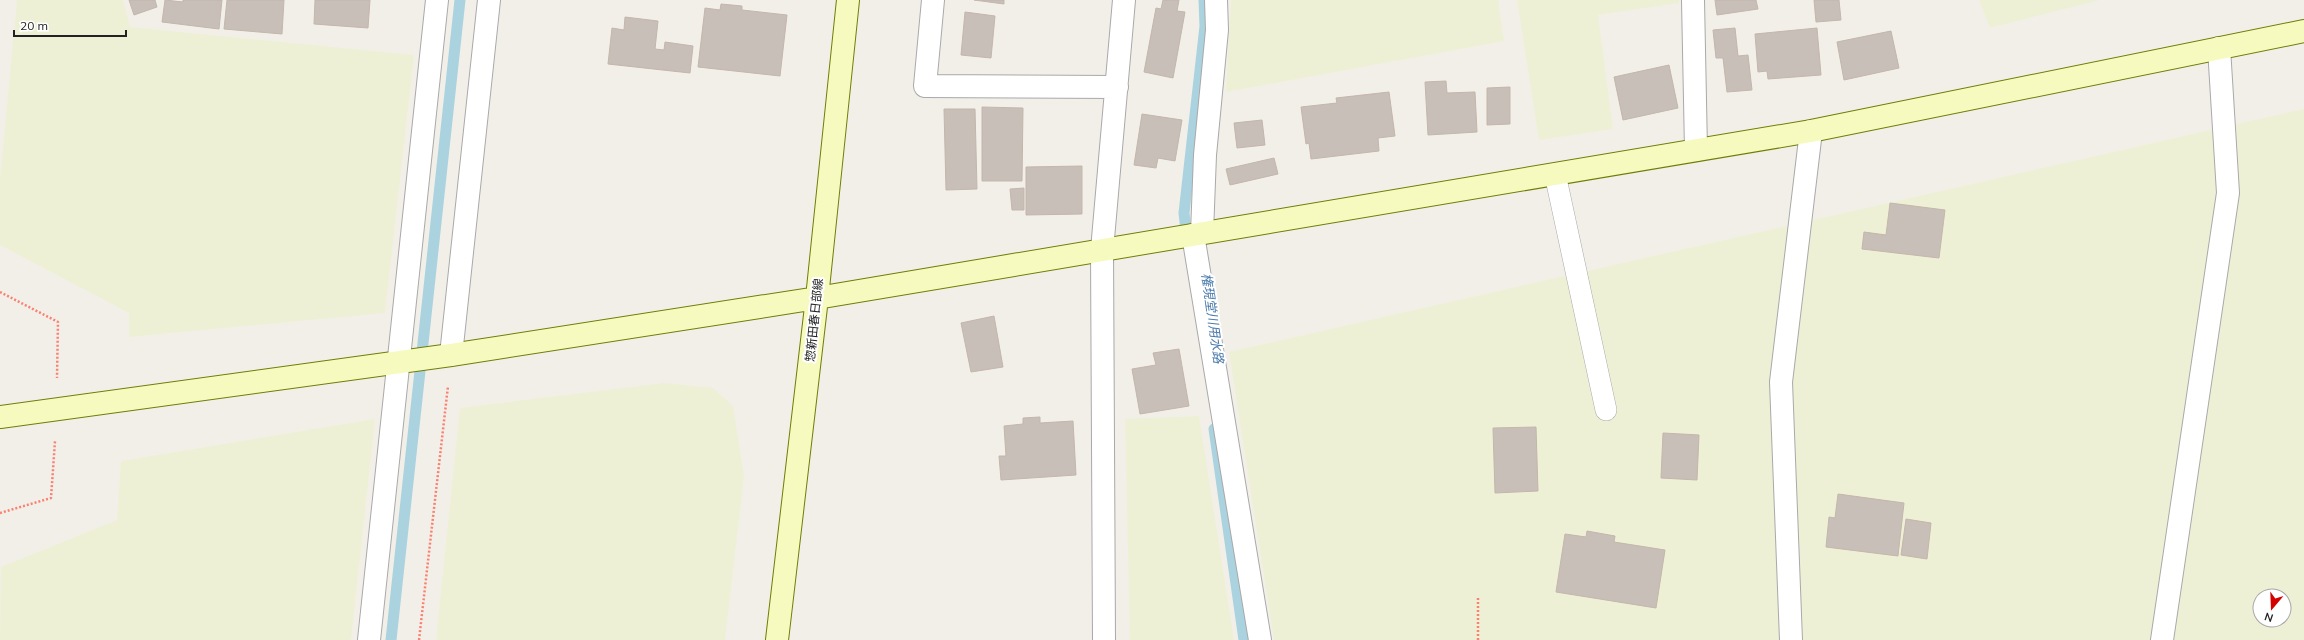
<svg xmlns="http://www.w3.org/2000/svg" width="2304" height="640" viewBox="0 0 2304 640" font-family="Mulish,'Noto Sans JP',sans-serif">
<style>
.farmland{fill:#eef0d5;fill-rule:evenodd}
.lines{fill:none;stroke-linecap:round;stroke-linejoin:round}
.stream{stroke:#aad3df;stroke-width:11}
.building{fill:#c7bfb8;stroke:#c4b6ab}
.lane-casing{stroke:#a9a9a9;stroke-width:22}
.street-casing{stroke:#a9a9a9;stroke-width:24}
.secondary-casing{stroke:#707d05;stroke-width:24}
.path{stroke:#fa8072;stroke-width:2.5;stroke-dasharray:2 2;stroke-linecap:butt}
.lane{stroke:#fff;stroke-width:21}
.street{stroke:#fff;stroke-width:22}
.secondary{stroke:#f7fabf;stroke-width:22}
.labels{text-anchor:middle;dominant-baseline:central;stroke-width:4;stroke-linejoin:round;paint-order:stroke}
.street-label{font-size:12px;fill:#222;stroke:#fff}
.water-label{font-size:13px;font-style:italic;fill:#4a7aab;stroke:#fff}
</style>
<rect width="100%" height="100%" fill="#f2efe9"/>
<path class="farmland" d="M17 0H123L130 27 414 55 385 313 129 337V313L0 245V179Z
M1231 0H1498L1504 41 1226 92Z
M1517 0H1679V3L1598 15 1613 129 1539 140Z
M1979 0H2100L1990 28Z
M2304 109V640H1274L1229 352ZM2260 596H2284V620H2260Z
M664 383 713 388 733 406 744 476 725 640H436L460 408Z
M1199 416 1234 640H1130L1125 419Z
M375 419 351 640H0L1 567 117 520 121 461Z"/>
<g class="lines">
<path class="stream" d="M1187 239 1184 213 1205 26 1204 0
M1214 429 1244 640
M391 640 460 0"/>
</g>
<path class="building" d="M129 0H155L157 7 134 15Z
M165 0 183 2V0H222L219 29 162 22Z
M227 0H284L282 34 224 29Z
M315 0H370L368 28 314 24Z
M974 0H1004V4Z
M1163 0H1179L1177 11 1185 12 1173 78 1144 72 1156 8 1161 9Z
M1715 0H1756L1758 9 1717 15Z
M1814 0H1839L1841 20 1816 22Z
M721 4 742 6V10L787 15 780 76 698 67 705 8 720 10Z
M965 12 995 16 991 58 961 55Z
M625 17 658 21 655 49 664 50 665 42 693 46 690 73 608 64 612 28 624 30Z
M1735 28 1738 56 1748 55 1752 90 1727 92 1723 58H1716L1713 30Z
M1817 28 1821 75 1768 79 1767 71 1758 72 1755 34Z
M1891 31 1899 68 1844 80 1837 42Z
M1669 65 1678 108 1623 120 1614 77Z
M1446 81 1447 93 1475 92 1477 132 1428 135 1425 82Z
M1510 87V124L1487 125V88Z
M1389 92 1395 136 1378 138 1379 151 1311 159 1309 143 1306 144 1301 107 1337 103 1336 98Z
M982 107 1023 108 1022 181H982Z
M944 109H975L977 189 946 190Z
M1142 114 1182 120 1175 161 1158 158 1156 168 1134 165Z
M1262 120 1265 145 1237 148 1234 123Z
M1274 158 1278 174 1230 185 1226 169Z
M1082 166V214L1026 215V167Z
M1024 188V210H1012L1010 189Z
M1890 203 1945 210 1939 258 1862 249 1864 232 1886 235Z
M994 316 1003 367 971 372 961 323Z
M1179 349 1189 406 1140 414 1132 369 1156 365 1153 353Z
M1040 417V423L1073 421 1076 475 1001 480 999 456H1006L1004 426 1023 424V418Z
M1536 427 1538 491 1495 493 1493 428Z
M1663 433 1699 435 1697 480 1661 478Z
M1838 494 1904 503 1898 556 1826 547 1829 517 1835 518Z
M1906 519 1931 523 1927 559 1901 555Z
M1587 531 1615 536 1614 542 1665 550 1656 608 1556 592 1565 534 1586 537Z"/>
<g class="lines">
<defs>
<path id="lane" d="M1555 174 1606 410"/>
<path id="street" d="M933 0 925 86 1117 87
M1693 0 1696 150
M1202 233 1205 155 1217 30 1216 0
M1193 235 1260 640
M451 355 489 0
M369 640 437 0
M1104 640 1102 250 1124 0
M1791 640 1781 382 1811 131
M2162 640 2228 193 2219 48"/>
<path id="secondary" d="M0 417 451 355 817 298 1811 131 2304 31
M777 640 817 298 848 0"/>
</defs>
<use href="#lane" class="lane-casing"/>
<use href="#street" class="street-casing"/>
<use href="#secondary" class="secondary-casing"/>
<path class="path" d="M0 292 58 322 57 378
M0 513 51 498 55 441
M419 640 448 386
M1478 640V596"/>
<use href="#lane" class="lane"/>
<use href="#street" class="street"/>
<use href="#secondary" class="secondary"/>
</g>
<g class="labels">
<g class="street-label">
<text transform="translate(814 320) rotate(-84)">惣新田春日部線</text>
</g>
<g class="water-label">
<text transform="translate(1213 318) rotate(82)">権現堂川用水路</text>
</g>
</g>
<g transform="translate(2272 608) rotate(199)"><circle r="19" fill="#ffffff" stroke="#a7a7a7"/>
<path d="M0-3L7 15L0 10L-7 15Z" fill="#d40000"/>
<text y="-6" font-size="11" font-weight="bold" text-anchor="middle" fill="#222222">N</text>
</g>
<path d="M14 30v6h112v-6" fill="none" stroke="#222222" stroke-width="2"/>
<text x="20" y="30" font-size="12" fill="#222222" stroke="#ffffff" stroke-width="3" paint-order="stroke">20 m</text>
</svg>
